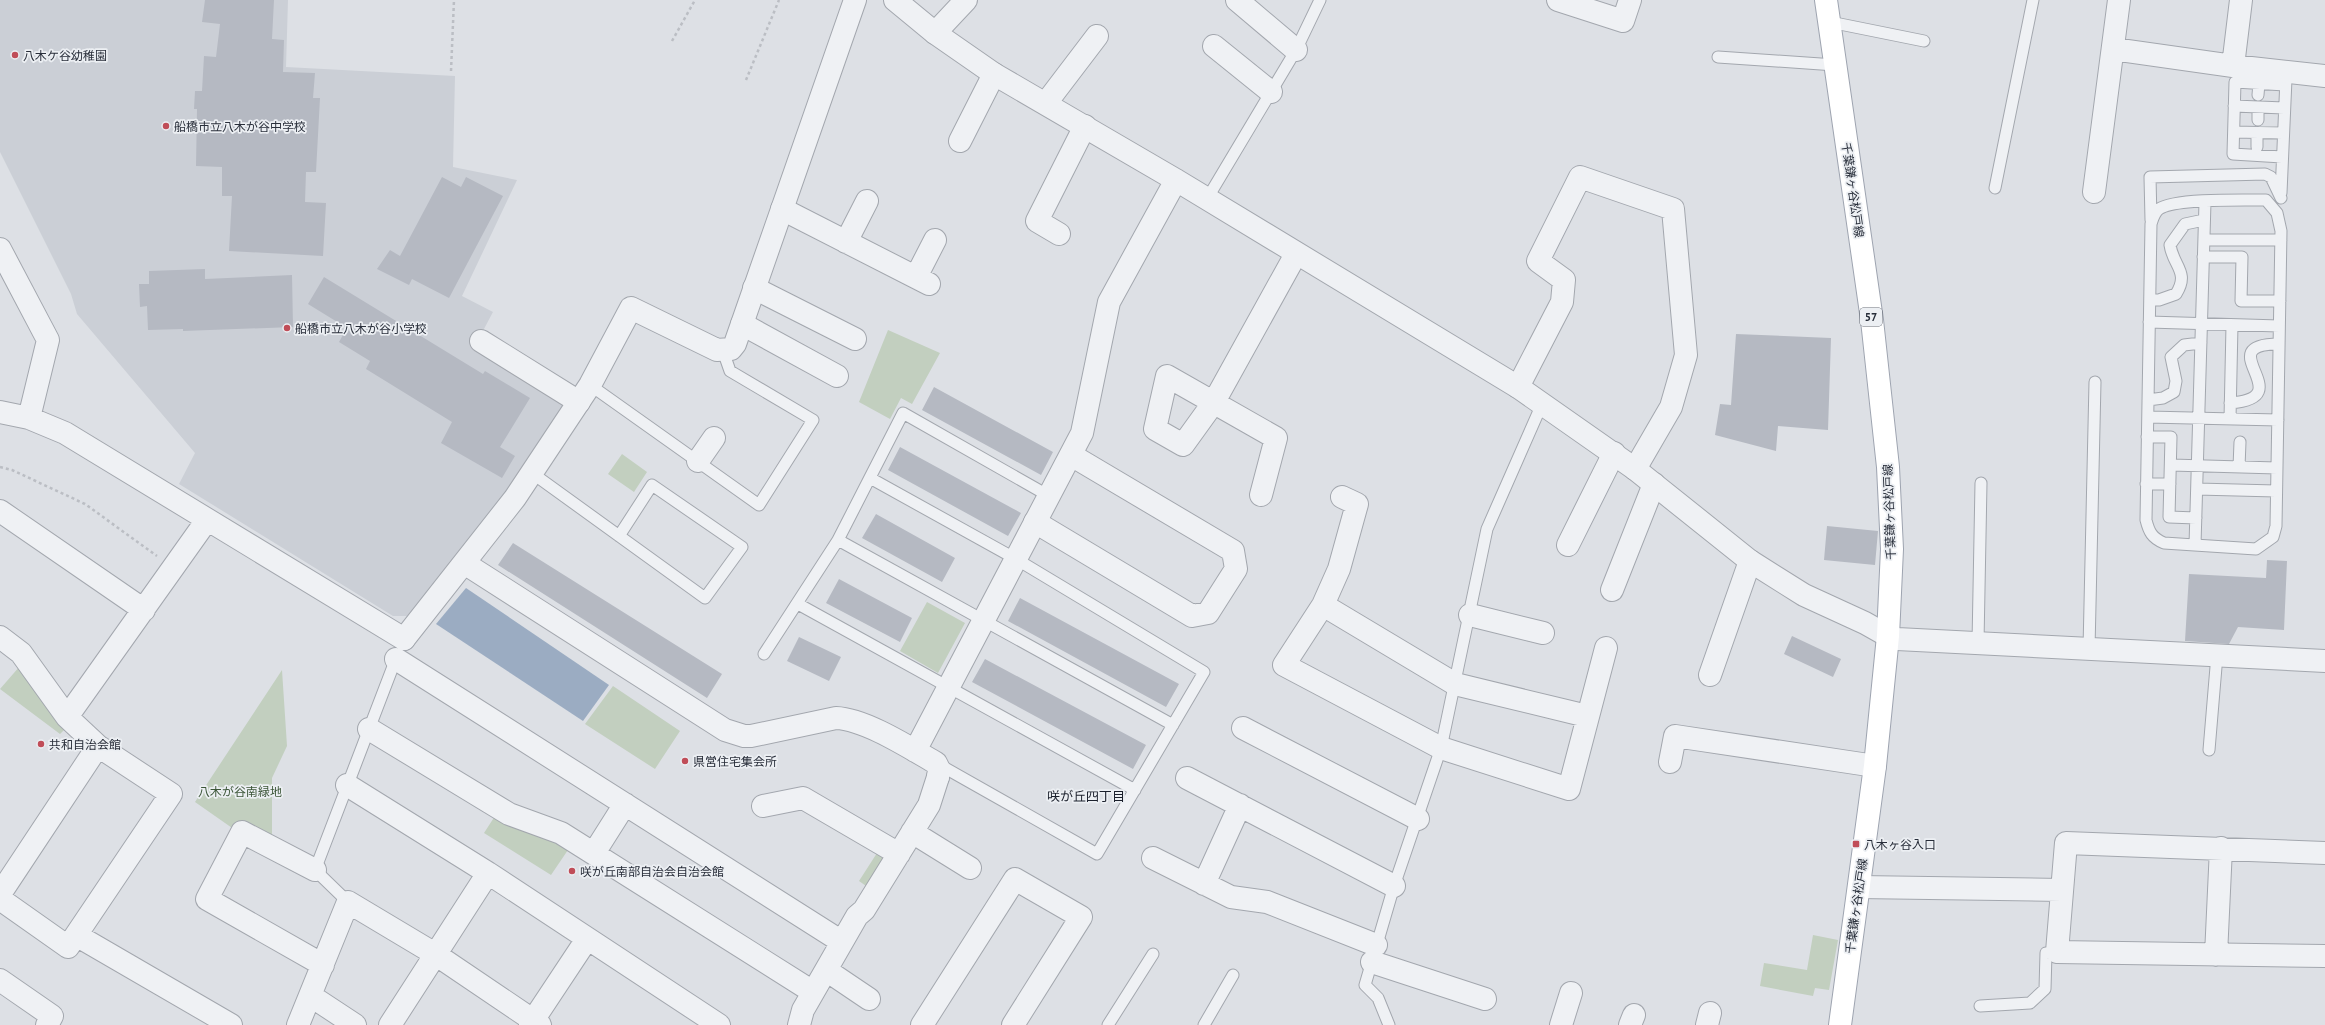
<svg xmlns="http://www.w3.org/2000/svg" width="2325" height="1025" viewBox="0 0 2325 1025" font-family="'PT Sans','Noto Sans JP',sans-serif">
<style>
.built{fill:#cbcfd6}
.green{fill:#c2cfbf}
.water{fill:#9bacc2}
.building{fill:#b5b9c2}
.lines{fill:none;stroke-linecap:round;stroke-linejoin:round}
.service-casing{stroke:#a3a7ae;stroke-width:13}
.minor-casing{stroke:#a3a7ae;stroke-width:24}
.tertiary-casing{stroke:#a3a7ae;stroke-width:24}
.primary-casing{stroke:#9ea4b0;stroke-width:24}
.path{stroke:#bbbec4;stroke-width:2.5;stroke-dasharray:3 3;stroke-linecap:butt}
.service{stroke:#eff1f4;stroke-width:11}
.minor{stroke:#eff1f4;stroke-width:22}
.tertiary{stroke:#eff1f4;stroke-width:22}
.primary{stroke:#fff;stroke-width:22}
.poi-dot{fill:#c04d58;stroke:#eceff3;stroke-width:1.5}
.labels{text-anchor:middle;dominant-baseline:central;stroke-width:3.5;stroke-linejoin:round;paint-order:stroke}
.shield{fill:#eceff3;stroke:#636872;stroke-width:1}
.shield-label{font-size:11px;font-weight:bold;fill:#282e3a}
.poi-label{font-size:12px;fill:#282e3a;stroke:#eceff3;text-anchor:start}
.street-label{font-size:12px;fill:#282e3a;stroke:#eceff3}
.park-label{font-size:12px;fill:#3b5537;stroke:#eceff3}
.neighbourhood-label{font-size:13px;fill:#1a1f2b;stroke:#eceff3}
</style>
<rect width="100%" height="100%" fill="#dde0e5"/>
<path class="built" d="M0 0H288L286 67 455 76 453 167 517 180 462 296 493 312 477 342 566 400 506 495 407 616H393L179 484 195 453 77 314 71 294 0 152Z"/>
<path class="green" d="M888 330 940 353 912 404 901 398 890 419 859 402Z
M622 454 647 472 634 492 608 474Z
M927 602 965 623 938 673 900 651Z
M20 666 66 728 60 734 0 689Z
M282 670 287 746 272 778V840L235 830 195 802Z
M613 686 680 731 655 769 585 724Z
M495 816 570 847 551 875 484 833Z
M877 853 882 857V868L869 888 859 881Z
M1813 935 1838 940 1829 990 1815 988 1813 996 1760 986 1764 963 1807 970Z"/>
<path class="water" d="M466 588 609 685 583 721 436 624Z"/>
<path class="building" d="M205 0H274L272 39 284 40 283 72 315 73 313 98H320L316 172H306L305 202 326 203 323 256 229 251 232 196H222V167L196 166 197 109H194L195 91H202L204 56 216 57 220 24 202 22Z
M442 177 461 187 466 177 503 196 449 298 412 279 409 285 377 269 390 250 400 256Z
M205 269V279L292 275 293 327 183 331V329L148 330 147 306 140 307 139 284H149V271Z
M324 277 483 374 485 371 530 398 500 447 515 456 502 478 441 443 452 422 366 369 370 361 339 342 347 328 308 304Z
M1736 334 1831 338 1828 430 1778 426 1776 451 1715 435 1720 404 1731 405Z
M934 387 1053 452 1041 475 922 410Z
M900 447 1021 513 1008 536 888 470Z
M876 514 955 558 942 582 862 538Z
M1827 526 1878 531 1875 565 1824 560Z
M513 543 722 674 707 698 498 565Z
M2267 560 2287 561 2284 630 2238 627 2229 644 2185 641 2189 574 2266 578Z
M839 579 912 618 900 642 826 603Z
M1020 598 1179 684 1166 707 1008 621Z
M1792 636 1841 659 1833 677 1784 654Z
M799 637 841 657 829 681 787 661Z
M985 659 1146 745 1133 769 972 682Z"/>
<g class="lines">
<defs>
<path id="service" d="M1830 22 1924 41
M1718 57 1835 65
M2258 95 2259 83
M2234 106 2284 108
M2258 120V107
M2234 132 2283 133
M2257 147V133
M2282 157 2233 154 2235 82 2285 85
M1995 188 2033 0
M2281 193 2286 79
M1207 199 1296 50 1320 0
M2266 200 2277 213 2281 231 2276 526 2273 537 2256 549 2164 543C2152 538 2149 532 2146 520L2151 224C2153 218 2154 213 2159 209 2174 198 2245 200 2266 200Z
M2151 220 2150 177 2265 174 2271 177 2281 198
M2204 240H2281
M2203 257H2242L2241 301H2280
M2150 300H2159L2176 294C2190 272 2173 266 2170 245L2185 224 2204 220
M2149 322 2279 326
M590 385 759 505 813 420 730 371 723 351
M2148 400 2163 398 2174 392 2176 381 2171 357 2184 345 2201 343
M2230 403C2303 398 2207 344 2279 344
M2148 417 2278 420
M2230 419 2232 325
M2147 437H2171L2169 517 2196 518
M2171 465 2277 468
M2239 467 2240 442
M532 473 705 598 742 547 652 485 619 536
M870 478 1016 559 1204 672 1097 854 938 764
M2146 484H2170
M2197 489 2276 491
M838 540 1173 725
M2195 545 2205 202
M798 604 1135 790
M1978 643 1981 483
M2089 649 2095 382
M764 654 838 540 903 413 1049 496
M2209 750 2217 655
M348 902 315 870 397 656
M1980 1006 2030 1003 2045 989 2046 953 2057 952
M1108 1025 1153 954
M1204 1025 1233 975
M1389 1025 1378 998 1365 985 1394 886 1441 748 1487 529 1542 404"/>
<path id="minor" d="M1237 0 1296 50
M1558 0 1623 21 1630 0
M935 33 966 0
M1214 46 1271 92
M2113 49 2233 66 2325 76
M2233 66 2241 0
M1046 103 1097 36
M960 141 994 74
M2094 192 2119 0
M782 209 929 284
M1059 234 1037 221 1085 126
M846 242 867 201
M0 249 48 340 29 418
M916 277 935 240
M754 288 855 339
M742 324 837 376
M481 341 579 402
M1518 387 1562 302 1564 280 1538 261 1580 177 1673 209 1686 355 1671 407 1635 469
M0 412 29 418 65 433 404 639
M698 461 714 438
M1261 495 1276 438 1167 376 1155 429 1183 445 1214 402 1296 254
M1342 497 1357 504 1339 569 1323 605 1284 665 1441 748 1569 789 1606 648
M0 511 144 610
M1035 522 1192 616 1208 613 1236 569 1233 551 1071 455
M1568 545 1614 453
M1612 590 1654 484
M1323 605 1455 684 1587 716
M1470 615 1543 633
M0 637 21 653 67 717 98 746 171 794 68 947 0 899
M396 659 842 942
M1710 675 1750 561
M67 717 207 520
M1243 728 1418 819
M369 729 509 814 561 833 813 992
M1670 762 1675 736 1875 766
M1187 778 1394 886
M347 785 488 873 719 1025
M763 806 803 798 899 854
M912 832 970 868
M594 853 625 804
M2325 853 2066 843 2057 952 2325 956
M1153 858 1231 897 1267 902 1376 945
M315 870 242 832 207 899 323 965
M1204 884 1240 805
M1859 887 2061 890
M0 894 98 746
M76 935 231 1025
M2216 955 2221 848
M1372 962 1485 999
M826 970 869 999
M0 980 52 1016 47 1025
M311 996 355 1025
M298 1025 348 902 435 954 540 1025
M390 1025 488 873
M530 1025 587 939
M799 1025 803 1010 857 916 864 910 929 805 938 777
M922 1025 1015 879 1081 917 1013 1025
M1561 1025 1571 993
M1630 1025 1634 1015
M1707 1025 1710 1013"/>
<path id="tertiary" d="M895 0 935 33 994 74 1176 180 1518 387 1635 469 1750 561 1804 595 1865 623 1888 636 1897 639 2325 661
M464 563 725 730 744 736H751L836 718C865 719 910 748 936 763L939 769 938 777
M404 639 515 498 590 385 631 308 717 350 731 349 735 344 855 0
M915 751 1082 433 1109 302 1176 180"/>
<path id="primary" d="M1826 0 1872 320 1888 467 1892 549 1888 636 1875 766 1840 1025"/>
</defs>
<use href="#service" class="service-casing"/>
<use href="#minor" class="minor-casing"/>
<use href="#tertiary" class="tertiary-casing"/>
<use href="#primary" class="primary-casing"/>
<path class="path" d="M672 41 695 0
M451 71 454 0
M746 80 779 0
M0 467 12 470 85 504 157 556"/>
<use href="#service" class="service"/>
<use href="#minor" class="minor"/>
<use href="#tertiary" class="tertiary"/>
<use href="#primary" class="primary"/>
</g>
<g class="poi-dot">
<circle cx="15" cy="55" r="4"/>
<circle cx="166" cy="126" r="4"/>
<circle cx="287" cy="328" r="4"/>
<circle cx="41" cy="744" r="4"/>
<circle cx="685" cy="761" r="4"/>
<rect x="1852" y="840" width="8" height="8" rx="2"/>
<circle cx="572" cy="871" r="4"/>
</g>
<g class="labels">
<rect class="shield" x="1860" y="308" width="22" height="18" rx="3"/>
<g class="shield-label">
<text x="1871" y="317">57</text>
</g>
<g class="poi-label">
<text x="23" y="55">八木ケ谷幼稚園</text>
<text x="174" y="126">船橋市立八木が谷中学校</text>
<text x="295" y="328">船橋市立八木が谷小学校</text>
<text x="49" y="744">共和自治会館</text>
<text x="693" y="761">県営住宅集会所</text>
<text x="1864" y="844">八木ヶ谷入口</text>
<text x="580" y="871">咲が丘南部自治会自治会館</text>
</g>
<g class="street-label">
<text transform="translate(1853 190) rotate(82)">千葉鎌ヶ谷松戸線</text>
<text transform="translate(1889 512) rotate(-92)">千葉鎌ヶ谷松戸線</text>
<text transform="translate(1856 906) rotate(-82)">千葉鎌ヶ谷松戸線</text>
</g>
<g class="park-label">
<text x="240" y="791">八木が谷南緑地</text>
</g>
<g class="neighbourhood-label">
<text x="1086" y="796">咲が丘四丁目</text>
</g>
</g>
</svg>
